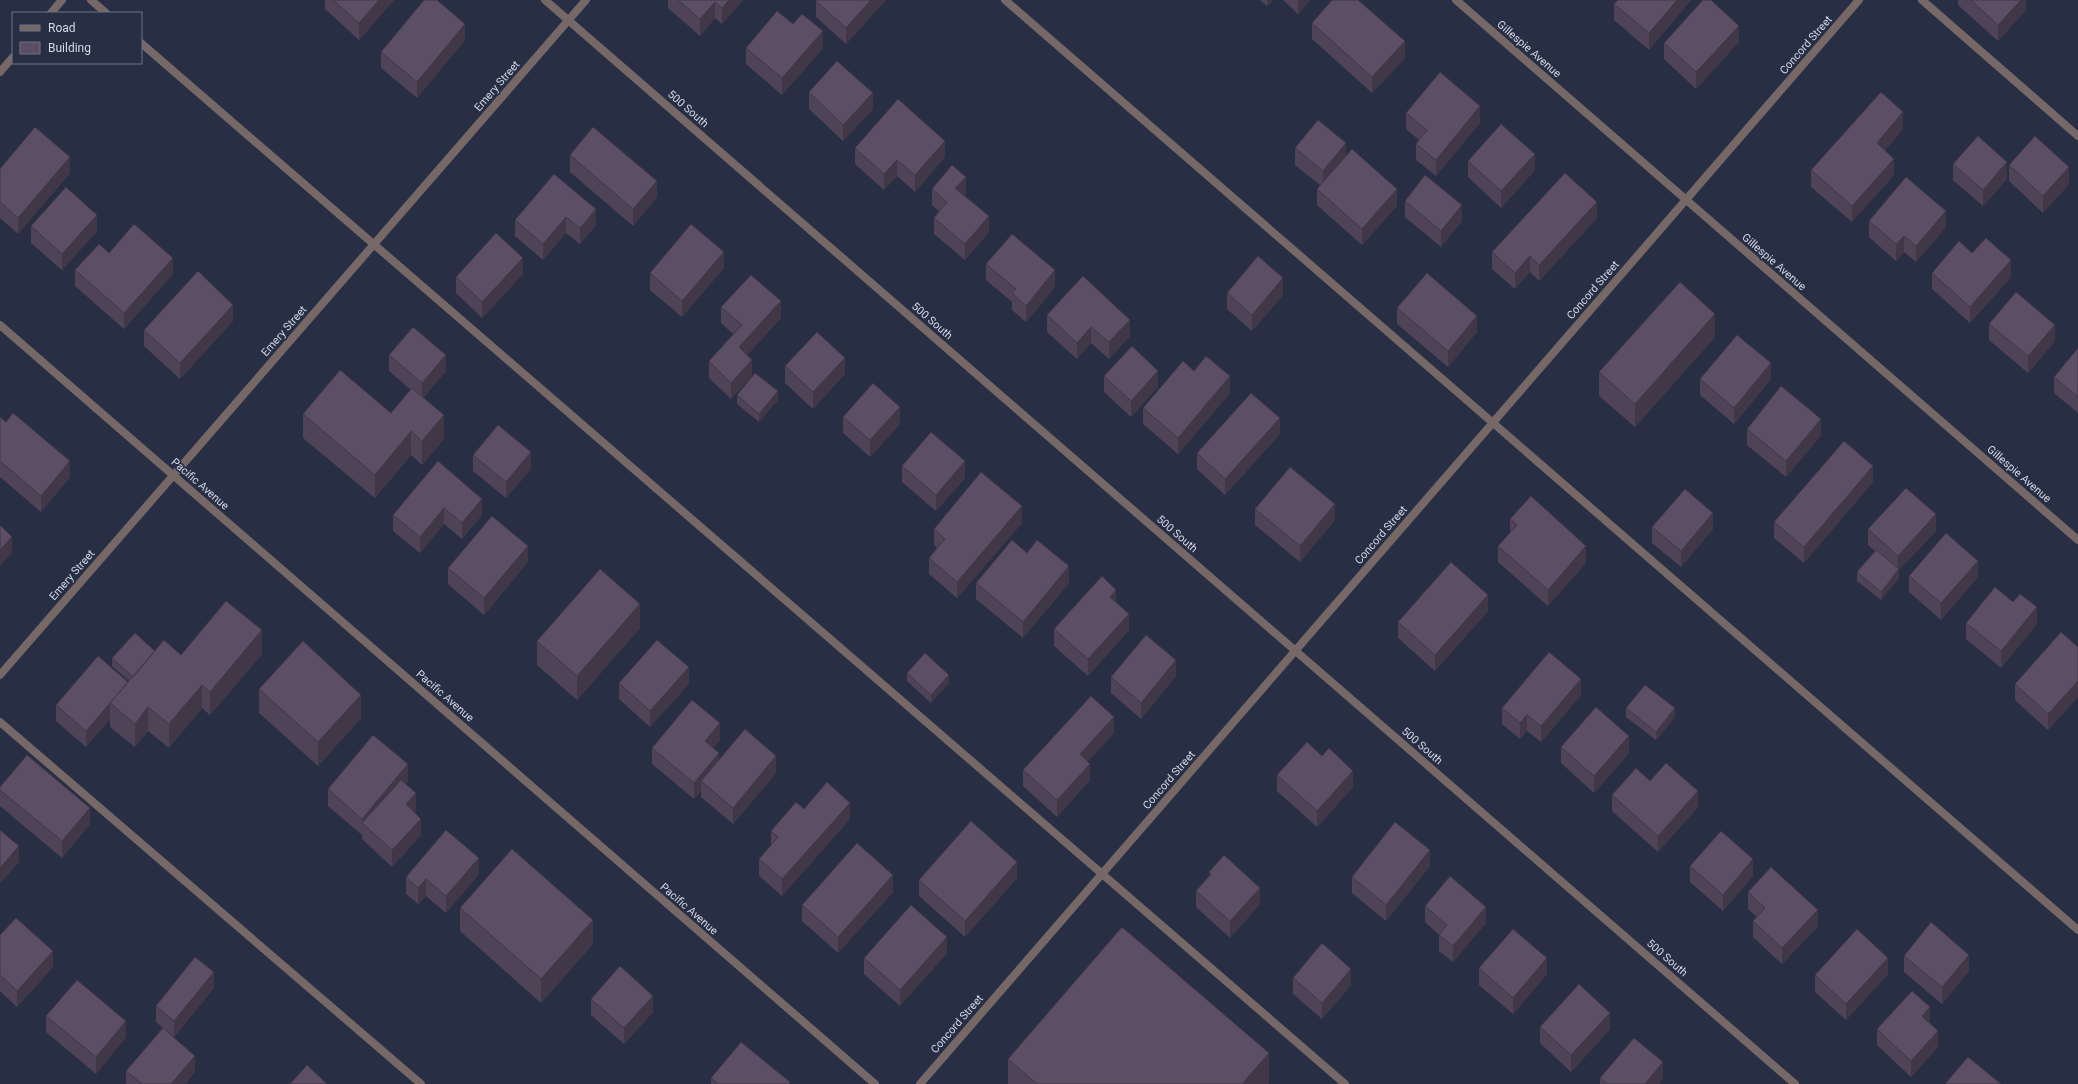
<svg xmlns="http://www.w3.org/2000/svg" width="2078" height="1084" viewBox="0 0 2078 1084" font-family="Roboto,sans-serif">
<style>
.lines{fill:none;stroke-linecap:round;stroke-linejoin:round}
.service{stroke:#766867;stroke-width:8}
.minor{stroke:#766867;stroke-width:8}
.wall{fill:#4f4357}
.shaded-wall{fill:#403747}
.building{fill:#5c4e65;stroke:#403747}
.labels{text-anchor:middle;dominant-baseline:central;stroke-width:3.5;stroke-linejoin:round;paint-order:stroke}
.street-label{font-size:11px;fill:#d2d7e5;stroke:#282f45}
</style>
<rect width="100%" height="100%" fill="#282f45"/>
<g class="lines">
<path class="service" d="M91 0 106 13
M1005 0 2078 930
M1922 0 2078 136
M51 13 62 0
M141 43 1345 1084
M0 72 13 57
M0 722 421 1084"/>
<path class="minor" d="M545 0 1795 1084
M1456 0 2078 540
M0 325 875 1084
M0 675 586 0
M920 1084 1859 0"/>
</g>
<path class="wall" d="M325 0H394L359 40 325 9Z
M668 0H743L722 24 715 18 700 36 668 8Z
M885 0V1L846 44 816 17V1Z
M1260 0H1273L1267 6Z
M1283 0H1310L1298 14Z
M1618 0H1691L1649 50 1614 20V4Z
M1958 0H2026V10L1998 41 1958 5Z
M1312 23 1405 58 1372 93 1312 39Z
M465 40 417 98 381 68V52Z
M1739 42 1696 89 1664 59V43Z
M746 48H823L782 95 746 64Z
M809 92 873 109 843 141 809 109Z
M1406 113 1480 123 1436 176 1416 160V144L1419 140 1406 129Z
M1903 129 1885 150 1894 175 1852 222 1811 187V170Z
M855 148 945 157 915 192 897 176 884 190 855 164Z
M1295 148 1346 157 1397 206 1362 245 1317 205V189L1320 185 1295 165Z
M570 155 657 197 633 226 570 172Z
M1468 161 1535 170 1501 208 1468 177Z
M1953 164 2007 179 1983 206 1953 180Z
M2009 165 2069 184 2043 213 2009 181Z
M0 169 70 173 18 234 0 218Z
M932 189 966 193 964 195 989 232 965 260 934 234V218L939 211 932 205Z
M1405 201 1462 221 1441 247 1405 217Z
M596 209V225L580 244 566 233 543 260 515 236V220Z
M1597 218 1539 281 1530 272 1515 289 1492 269V252Z
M1869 221 1946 227 1916 262 1904 252 1896 261 1869 237Z
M31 226 97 231 62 270 31 243Z
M109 253 173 274 124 329 75 286V270Z
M1972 253 2011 277 1970 323 1932 289V273Z
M986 264 1055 287 1026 322 1012 310V302L986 280Z
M724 268 682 317 650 290V273Z
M523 274 482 318 456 293V277Z
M1227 293 1283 295 1252 331 1227 309Z
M721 307 781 318 747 355 752 376 731 399 709 378V361L733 334 721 323Z
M1397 308 1477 332 1448 367 1397 324Z
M1047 315 1130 336 1109 359 1091 343 1077 359 1047 332Z
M233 321 180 379 144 346V330Z
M1989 324 2055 341 2028 373 1989 340Z
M1715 337 1635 427 1599 396V372Z
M2078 348V413L2054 393V377Z
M389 355 446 371 423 398 444 439 422 465 411 455 375 498 303 438V414L391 413 411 390 389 371Z
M785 366 845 374 813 409 785 383Z
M1194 371 1230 393 1178 454 1143 424V408Z
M1104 376 1158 387 1131 417 1104 392Z
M1700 379H1771L1734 424 1700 395Z
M737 395 778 400 759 422 737 404Z
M0 417 70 477 41 512 0 477Z
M843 417 900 424 870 457 843 433Z
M1747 429 1821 435 1786 477 1747 445Z
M1280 434 1225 495 1197 469V453Z
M473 455 531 469 506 498 473 471Z
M438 461 482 515 462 539 444 524 420 553 393 531V515Z
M902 466 965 478 936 511 902 482Z
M1873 482 1804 563 1774 538V522Z
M1255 509 1335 520 1300 562 1255 525Z
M1510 519 1586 563 1548 606 1498 562V546L1510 533Z
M1022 523 957 598 929 574V558L937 548 934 545V529Z
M1652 527 1713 529 1681 567 1652 543Z
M1868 529 1936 531 1899 570V578L1881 600 1857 581V572L1875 551 1868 545Z
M1027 553 1069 583 1023 638 976 599V583Z
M528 562 484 615 448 584V568Z
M1909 576 1978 577 1941 620 1909 592Z
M1116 602 1129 630 1088 676 1054 646V629Z
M1488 611 1435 671 1398 638V622Z
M1966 623 2037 624 2001 668 1966 639Z
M640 628 577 700 537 665V641Z
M2078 647V697L2048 730 2015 700V684Z
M155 651 181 655 262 654 210 715 202 708 169 748 148 731 135 747 110 727V719L86 747 56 721V705L128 683 129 681 112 666V658Z
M907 673 949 683 931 703 907 681Z
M1176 676 1141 719 1111 693V677Z
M619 683 689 684 650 727 619 699Z
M259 689 361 718 318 766 259 713Z
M1581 695 1541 742 1527 731 1520 739 1502 724V708Z
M1626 708 1675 717 1656 740 1626 717Z
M1114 733 1087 762 1090 780 1057 817 1023 786V770Z
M720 740 713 748 719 760 776 773 733 824 701 797V791L694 799 652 764V748Z
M1561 747 1629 753 1594 793 1561 763Z
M1277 775 1353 787 1317 827 1277 791Z
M408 781 405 784 416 810 414 812 421 835 392 867 362 839V835L328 806V789Z
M1650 781 1698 807 1658 852 1612 811V795Z
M0 787 90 824 62 858 0 806Z
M804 809 850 819 782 896 759 876V859L771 846V831Z
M1430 866 1386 921 1352 893V877Z
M1690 866 1753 876 1723 911 1690 882Z
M1209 872 1260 904 1230 938 1196 907V891L1209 876Z
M479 874 446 913 426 896 418 904 406 894V877Z
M1017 878 965 937 919 896V880Z
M893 892 838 953 802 921V905Z
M1748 892 1818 926 1782 964 1753 937V921L1757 917 1748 909Z
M1425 906 1486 923 1453 962 1439 951V935L1425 922Z
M460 908 593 944 541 1003 460 931Z
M0 935 53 967 17 1007 0 991Z
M947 953 900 1006 864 974V958Z
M1904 956 1969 971 1942 1004 1904 972Z
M1479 968 1547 974 1513 1014 1479 985Z
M1888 974 1846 1020 1815 992V975Z
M1293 978 1351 985 1322 1019 1293 994Z
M214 988 174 1037 166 1031 195 1072 185 1084H126V1071L163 1028 156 1022V1006Z
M591 999 653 1012 624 1044 591 1015Z
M46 1016 126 1037 96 1074 46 1032Z
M1930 1024 1938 1047 1911 1077 1877 1045V1029Z
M1540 1027 1610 1029 1571 1072 1540 1043Z
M1008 1059 1269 1083 1268 1084H1008Z
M711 1078 790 1084H711Z
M1600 1078 1663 1079 1659 1084H1600Z"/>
<path class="shaded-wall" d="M379 0H394L359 40V23Z
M729 0H743L722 24V8Z
M871 0H885V1L846 44V28Z
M1267 0H1273L1267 6Z
M1298 0H1310L1298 14Z
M1677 0H1691L1649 50V33Z
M2021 0H2026V10L1998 41V25Z
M715 2V18L700 36V19Z
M465 24V40L417 98V82Z
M1739 26V42L1696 89V72Z
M823 31V48L782 95V78Z
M1405 41V58L1372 93V77Z
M873 93V109L843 141V125Z
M1480 106V123L1436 176V160Z
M1903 112V129L1877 159V143Z
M945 141V157L915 192V175Z
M1346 143V160L1323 187V171Z
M1535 154V170L1501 208V191Z
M70 157V173L18 234V218Z
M1894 159V175L1852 222V206Z
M897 160V176L884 190V174Z
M2007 162V179L1983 206V190Z
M2069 167V184L2043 213V196Z
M966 177V193L955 205V188Z
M657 181V197L633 226V209Z
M1397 189V206L1362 245V229Z
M1597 202V218L1539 281V265Z
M1462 205V221L1441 247V231Z
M596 209V225L580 244V228Z
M1946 211V227L1916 262V246Z
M97 215V231L62 270V254Z
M989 216V232L965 260V244Z
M566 217V233L543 260V244Z
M1904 236V252L1896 261V244Z
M724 252V268L682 317V301Z
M1530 256V272L1515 289V273Z
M173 258V274L124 329V313Z
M523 258V274L482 318V302Z
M2011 260V277L1970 323V307Z
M1055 270V287L1026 322V306Z
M1283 278V295L1252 331V315Z
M781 301V318L739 364V347Z
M233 305V321L180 379V363Z
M1715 314V337L1635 427V404Z
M1477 316V332L1448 367V351Z
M1130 320V336L1109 359V342Z
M2055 325V341L2028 373V356Z
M1091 327V343L1077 359V343Z
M446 355V371L422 400V383Z
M845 358V374L813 409V392Z
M752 360V376L731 399V383Z
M1771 363V379L1734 424V408Z
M1158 371V387L1131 417V401Z
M1230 376V393L1178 454V438Z
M778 391V400L759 422V414Z
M900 407V424L870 457V440Z
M444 415V439L422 465V441Z
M1280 418V434L1225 495V479Z
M1821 419V435L1786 477V461Z
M411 431V455L375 498V475Z
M531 452V469L506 498V482Z
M70 461V477L41 512V496Z
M965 461V478L936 511V495Z
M1873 466V482L1804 563V547Z
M482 499V515L462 539V523Z
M1335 504V520L1300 562V546Z
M1022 506V523L957 598V582Z
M444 508V524L420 553V537Z
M1713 513V529L1681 567V551Z
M1936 514V531L1899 570V578L1881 600V592L1898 571V556Z
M12 537V553L0 566V550Z
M528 546V562L484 615V598Z
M1586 546V563L1548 606V590Z
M1978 561V577L1941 620V603Z
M1069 566V583L1023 638V622Z
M1116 590V606L1110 597Z
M1488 595V611L1435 671V655Z
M640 604V628L577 700V676Z
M2037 607V624L2001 668V651Z
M1129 614V630L1088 676V659Z
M262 630V654L210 715V692Z
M1176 660V676L1141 719V703Z
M689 667V684L650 727V711Z
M949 675V683L931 703V695Z
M1581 679V695L1541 742V726Z
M2078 681V697L2048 730V714Z
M128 682 110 703V719L86 747V731Z
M202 685V708L169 748V724Z
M361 695V718L318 766V742Z
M148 707V731L135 747V724Z
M1675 708V717L1656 740V732Z
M1527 715V731L1520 739V723Z
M1114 717V733L1080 770V754Z
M720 723V740L705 758V741Z
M1629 736V753L1594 793V776Z
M719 753V769L701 781V791L694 799V783Z
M776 756V773L733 824V808Z
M408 764V781L368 828 362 823V819Z
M1090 764V780L1057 817V800Z
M1353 771V787L1317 827V811Z
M1698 791V807L1658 852V836Z
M416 793V810L406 821V804Z
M850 803V819L782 896V879Z
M90 808V824L62 858V841Z
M421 819V835L392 867V850Z
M19 846V862L0 884V868Z
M1430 850V866L1386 921V905Z
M479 858V874L446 913V896Z
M1753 859V876L1723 911V895Z
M1017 862V878L965 937V921Z
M893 875V892L838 953V937Z
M426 879V896L418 904V888Z
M1260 888V904L1230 938V921Z
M1486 907V923L1453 962V946Z
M1818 910V926L1782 964V948Z
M593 920V944L541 1003V979Z
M947 937V953L900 1006V990Z
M53 951V967L17 1007V991Z
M1969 955V971L1942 1004V987Z
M1547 958V974L1513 1014V998Z
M1888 958V974L1846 1020V1004Z
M1351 969V985L1322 1019V1003Z
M214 972V988L174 1037V1021Z
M653 996V1012L624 1044V1028Z
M1930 1007V1023L1922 1016Z
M1610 1013V1029L1571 1072V1055Z
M126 1021V1037L96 1074V1057Z
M1938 1031V1047L1911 1077V1061Z
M1269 1053V1083L1268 1084H1242Z
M195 1056V1072L185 1084H171Z
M1663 1062V1079L1659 1084H1645Z"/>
<path class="building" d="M333 0H379L359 23Z
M424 0H437L465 24 417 82 381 52Z
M678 0H729L722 8 715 2 700 19Z
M817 0H871L846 28 816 1Z
M1332 0H1358L1405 41 1372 77 1312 23Z
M1618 0H1677L1649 33 1614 4Z
M1703 0H1711L1739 26 1696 72 1664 43Z
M1971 0H2021L1998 25Z
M777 11 793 24 802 14 823 31 782 78 746 48Z
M837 61 873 93 843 125 809 92Z
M1440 72 1480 106 1436 160 1416 144 1427 130 1406 113Z
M1881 92 1903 112 1877 143 1894 159 1852 206 1811 170Z
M898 99 945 141 915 175 897 160 884 174 855 148Z
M1318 120 1346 143 1323 171 1295 148Z
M1501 124 1535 154 1501 191 1468 161Z
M35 127 70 157 18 218 0 202V169Z
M593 127 657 181 633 209 570 155Z
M1978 136 2007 162 1983 190 1953 164Z
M2035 136 2069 167 2043 196 2009 165Z
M1352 149 1397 189 1362 229 1317 189Z
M952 165 966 177 955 188 989 216 965 244 934 218 947 202 932 189Z
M1565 173 1597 202 1539 265 1530 256 1515 273 1492 252Z
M554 174 596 209 580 228 566 217 543 244 515 220Z
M1425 175 1462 205 1441 231 1405 201Z
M1906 177 1946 211 1916 246 1904 236 1896 244 1869 221Z
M66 187 97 215 62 254 31 226Z
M134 224 173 258 124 313 75 270 99 244 109 253Z
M691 224 724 252 682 301 650 273Z
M496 233 523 258 482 302 456 277Z
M1012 234 1055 270 1026 306 1012 293 1016 289 986 264Z
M1986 238 2011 260 1970 307 1932 273 1959 241 1972 253Z
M1258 256 1283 278 1252 315 1227 293Z
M198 271 233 305 180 363 144 330Z
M1427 273 1477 316 1448 351 1397 308Z
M751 275 781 301 739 347 752 360 731 383 709 361 742 325 721 307Z
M1083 276 1130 320 1109 342 1091 327 1077 343 1047 315Z
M1680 282 1715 314 1635 404 1599 372Z
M2016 292 2055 325 2028 356 1989 324Z
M413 327 446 355 422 383 389 355Z
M817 332 845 358 813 392 785 366Z
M1737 335 1771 363 1734 408 1700 379Z
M1132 346 1158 371 1131 401 1104 376Z
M2078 348V397L2054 377Z
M1206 356 1230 376 1178 438 1143 408 1183 361 1194 371Z
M340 370 391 413 412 388 444 415 422 441 411 431 375 475 303 414Z
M755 373 778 391 759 414 737 395Z
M873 383 900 407 870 440 843 417Z
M1781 386 1821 419 1786 461 1747 429Z
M1251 393 1280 418 1225 479 1197 453Z
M13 413 70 461 41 496 0 461V417L6 422Z
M498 425 531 452 506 482 473 455Z
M931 432 965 461 936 495 902 466Z
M1844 441 1873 466 1804 547 1774 522Z
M438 461 482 499 462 523 444 508 420 537 393 515Z
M1290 467 1335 504 1300 546 1255 509Z
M981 472 1022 506 957 582 929 558 945 539 934 529Z
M1906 488 1936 514 1898 556 1868 529Z
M1685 489 1713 513 1681 551 1652 527Z
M1531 496 1586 546 1548 590 1498 546 1517 525 1510 519Z
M492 516 528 546 484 598 448 568Z
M0 525 12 537 0 550Z
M1946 533 1978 561 1941 603 1909 576Z
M1012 540 1027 553 1037 540 1069 566 1023 622 976 583Z
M1876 550 1899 569 1881 592 1857 572Z
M1451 562 1488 595 1435 655 1398 622Z
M600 569 640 604 577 676 537 641Z
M1102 576 1116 590 1110 597 1129 614 1088 659 1054 629Z
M1995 587 2013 602 2020 594 2037 607 2001 651 1966 623Z
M226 601 262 630 210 692 202 685 169 724 148 707 135 724 110 703 164 640 181 655Z
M2061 632 2078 647V681L2048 714 2015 684Z
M135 633 155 651 133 677 112 658Z
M1146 635 1176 660 1141 703 1111 677Z
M657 640 689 667 650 711 619 683Z
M303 641 361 695 318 742 259 689Z
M1549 652 1581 679 1541 726 1527 715 1520 723 1502 708Z
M925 653 949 675 931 695 907 673Z
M98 656 128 682 86 731 56 705Z
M1645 685 1675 708 1656 732 1626 708Z
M1091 696 1114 717 1080 754 1090 764 1057 800 1023 770Z
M692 700 720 723 705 741 719 753 694 783 652 748Z
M1596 707 1629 736 1594 776 1561 747Z
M745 729 776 756 733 808 701 781Z
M373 735 408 764 362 819 328 789Z
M1307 742 1322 756 1329 748 1353 771 1317 811 1277 775Z
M27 755 90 808 62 841 0 790V787Z
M1666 763 1698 791 1658 836 1612 795 1636 768 1650 781Z
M401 780 416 793 406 804 421 819 392 850 362 823Z
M827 782 850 803 782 879 759 859 778 837 771 831 796 802 804 809Z
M971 821 1017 862 965 921 919 880Z
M1395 822 1430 850 1386 905 1352 877Z
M0 830 19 846 0 868Z
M446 830 479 858 446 896 426 879 418 888 406 877Z
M1721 831 1753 859 1723 895 1690 866Z
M857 843 893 875 838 937 802 905Z
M512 849 593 920 541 979 460 908Z
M1224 855 1260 888 1230 921 1196 891 1211 874 1209 872Z
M1771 867 1818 910 1782 948 1753 921 1765 908 1748 892Z
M1450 876 1486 907 1453 946 1439 935 1447 925 1425 906Z
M911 905 947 937 900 990 864 958Z
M16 918 53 951 17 991 0 975V935Z
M1931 922 1969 955 1942 987 1904 956Z
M1122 927 1269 1053 1242 1084H1037L1008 1059Z
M1513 929 1547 958 1513 998 1479 968Z
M1857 929 1888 958 1846 1004 1815 975Z
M1322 943 1351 969 1322 1003 1293 978Z
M195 957 214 972 174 1021 156 1006Z
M620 966 653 996 624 1028 591 999Z
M77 980 126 1021 96 1057 46 1016Z
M1579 984 1610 1013 1571 1055 1540 1027Z
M1912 991 1930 1007 1922 1016 1938 1031 1911 1061 1877 1029Z
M163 1028 195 1056 171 1084H142L126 1071Z
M1634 1038 1663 1062 1645 1084H1607L1600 1078Z
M741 1042 790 1082 789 1084H718L711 1078Z
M1968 1057 2001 1084H1945Z
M307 1065 327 1084H290Z"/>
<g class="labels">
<g class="street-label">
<text transform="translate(1806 45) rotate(-49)">Concord Street</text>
<text transform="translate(1529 49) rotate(41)">Gillespie Avenue</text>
<text transform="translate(497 86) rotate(-49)">Emery Street</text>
<text transform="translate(688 109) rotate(41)">500 South</text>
<text transform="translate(1774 262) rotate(41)">Gillespie Avenue</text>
<text transform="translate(1593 290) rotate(-49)">Concord Street</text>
<text transform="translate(932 321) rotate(41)">500 South</text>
<text transform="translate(284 331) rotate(-49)">Emery Street</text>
<text transform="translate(2019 474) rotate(41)">Gillespie Avenue</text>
<text transform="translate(200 484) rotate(41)">Pacific Avenue</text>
<text transform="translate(1177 534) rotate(41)">500 South</text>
<text transform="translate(1381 535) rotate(-49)">Concord Street</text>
<text transform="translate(72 575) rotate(-49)">Emery Street</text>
<text transform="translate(445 696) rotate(41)">Pacific Avenue</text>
<text transform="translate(1422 746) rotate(41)">500 South</text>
<text transform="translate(1169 780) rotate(-49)">Concord Street</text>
<text transform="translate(689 909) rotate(41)">Pacific Avenue</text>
<text transform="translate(1667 958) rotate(41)">500 South</text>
<text transform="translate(957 1024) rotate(-49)">Concord Street</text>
</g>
</g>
<rect x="12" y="12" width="130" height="52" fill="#282f45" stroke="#6c7285"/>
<rect x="20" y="25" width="20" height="6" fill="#766867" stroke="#6c7285"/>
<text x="48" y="32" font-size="12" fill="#d2d7e5">Road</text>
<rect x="20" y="42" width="20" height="12" fill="#5c4e65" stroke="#6c7285"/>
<text x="48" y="52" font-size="12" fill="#d2d7e5">Building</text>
</svg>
